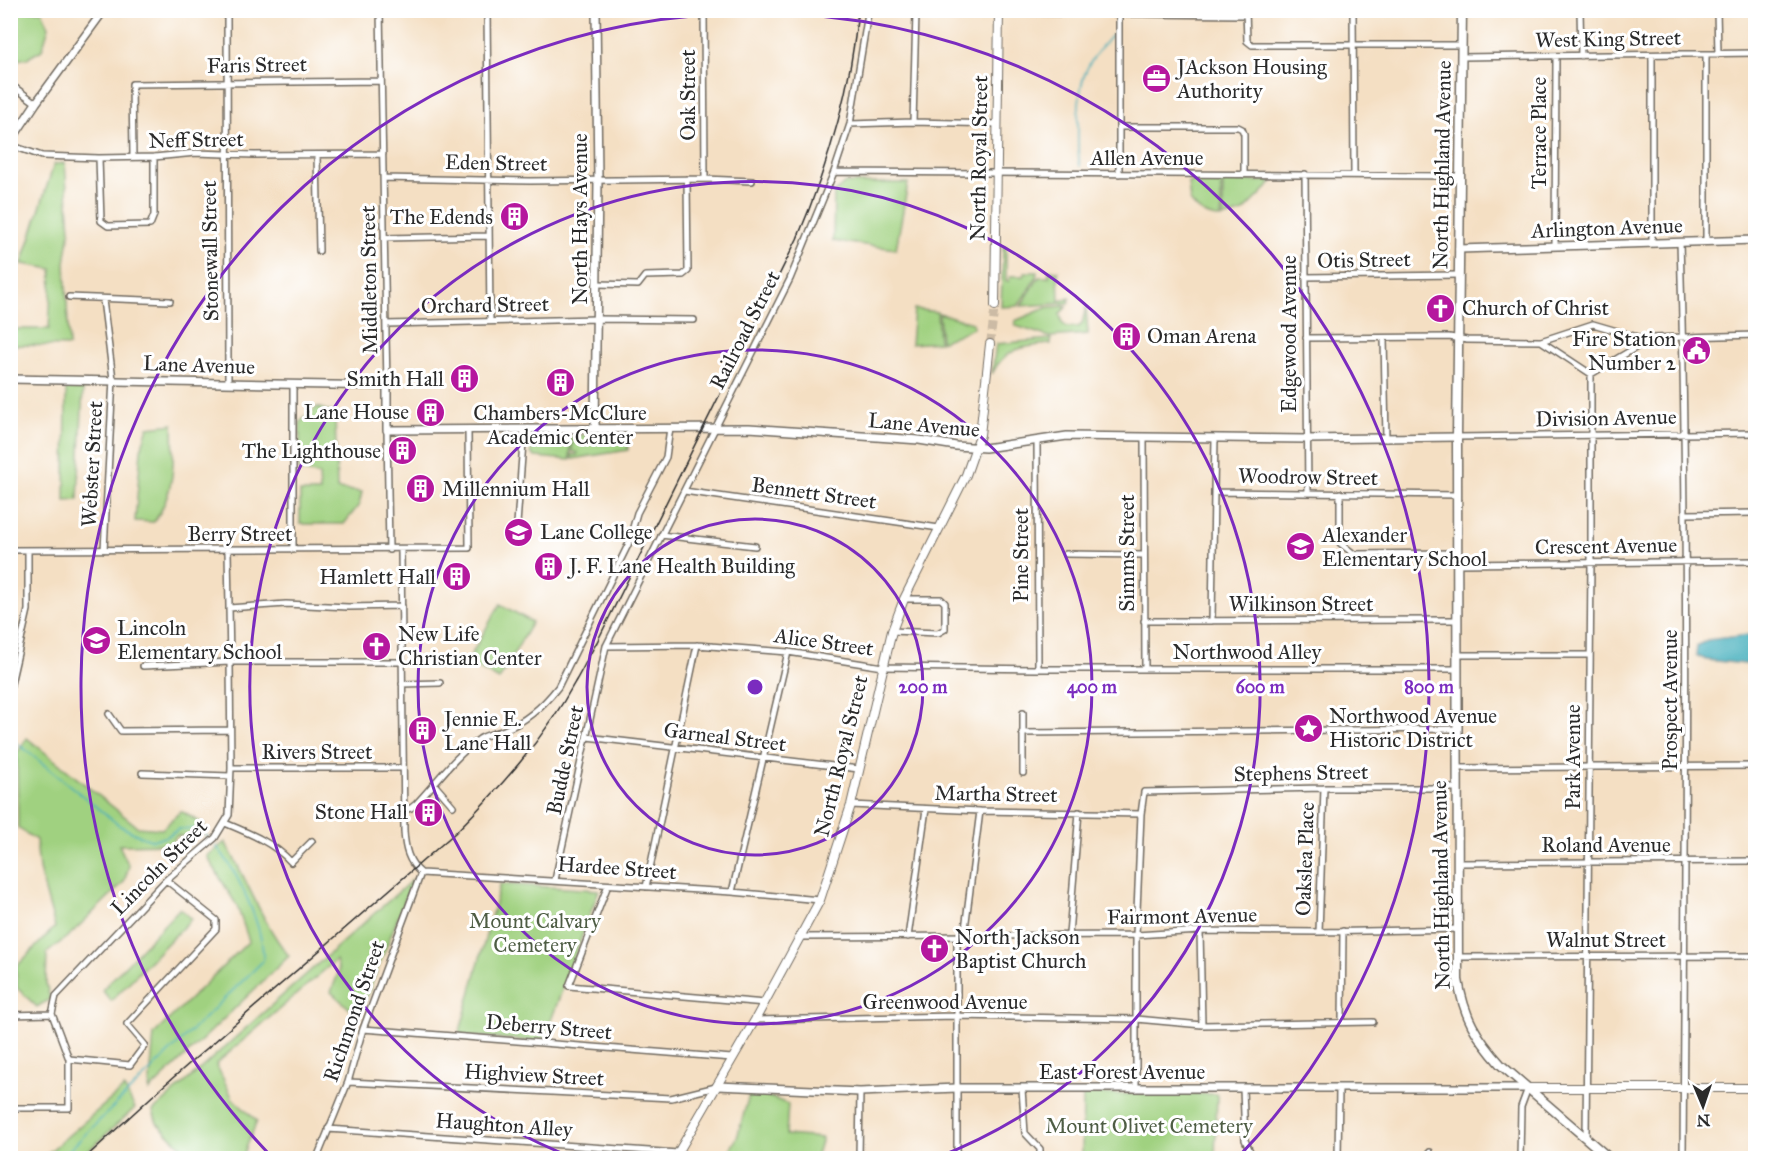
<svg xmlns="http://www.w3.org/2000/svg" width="1766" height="1169" viewBox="0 0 1766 1169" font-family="'IM FELL Great Primer',serif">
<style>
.green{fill:#a0d180;stroke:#667e56;stroke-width:1.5}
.water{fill:#3dacba;stroke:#346c72;stroke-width:1.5}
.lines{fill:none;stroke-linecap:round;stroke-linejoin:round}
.stream{stroke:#3dacba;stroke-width:1.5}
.secondary-tunnel{stroke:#ccbba5;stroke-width:8;stroke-dasharray:8 4;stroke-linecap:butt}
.minor-casing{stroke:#716a60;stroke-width:8}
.tertiary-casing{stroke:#716a60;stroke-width:10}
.secondary-casing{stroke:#716a60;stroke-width:10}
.primary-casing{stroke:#716a60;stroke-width:11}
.minor{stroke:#fff;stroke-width:5}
.tertiary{stroke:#fff;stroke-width:7}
.secondary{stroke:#fff;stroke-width:8}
.primary{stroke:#fff;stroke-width:8}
.rail{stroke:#2b2b2b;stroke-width:1.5}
.ring{fill:none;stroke:#7b2cbf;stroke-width:3}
.labels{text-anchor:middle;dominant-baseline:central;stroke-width:6;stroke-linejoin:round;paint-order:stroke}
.street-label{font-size:21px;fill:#2b2b2b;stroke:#fff}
.poi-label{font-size:21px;fill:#2b2b2b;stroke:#fff;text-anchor:start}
.park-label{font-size:21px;fill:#4e5d44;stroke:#fff}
.centre{fill:#7b2cbf;stroke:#fff;stroke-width:3}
.ring-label{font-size:18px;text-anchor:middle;font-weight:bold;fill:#7b2cbf;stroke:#fff;stroke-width:6;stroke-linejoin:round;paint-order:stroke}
</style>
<rect width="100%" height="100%" fill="#fff"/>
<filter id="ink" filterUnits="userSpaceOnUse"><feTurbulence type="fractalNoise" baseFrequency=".0167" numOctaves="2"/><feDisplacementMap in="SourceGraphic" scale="12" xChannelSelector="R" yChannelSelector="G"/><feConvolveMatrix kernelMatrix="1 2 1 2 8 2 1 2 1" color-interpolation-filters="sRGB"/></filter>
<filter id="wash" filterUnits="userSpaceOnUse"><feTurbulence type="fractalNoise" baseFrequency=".008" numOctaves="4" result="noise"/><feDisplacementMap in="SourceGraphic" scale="24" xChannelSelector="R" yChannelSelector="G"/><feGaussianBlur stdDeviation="1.35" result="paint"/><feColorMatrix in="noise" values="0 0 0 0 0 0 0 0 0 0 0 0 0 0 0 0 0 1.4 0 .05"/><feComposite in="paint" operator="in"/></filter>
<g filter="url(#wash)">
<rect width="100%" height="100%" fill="#f4dfc3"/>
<path class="green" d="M11 10 42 11 49 27 42 50 28 58 11 61Z
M65 163 70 231 65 263 69 346 11 345V329H49L52 269 22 264 54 164Z
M1221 181V218C1207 218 1198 212 1190 201L1188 182Z
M1223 181H1272L1270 183H1272L1243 212 1223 218Z
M845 183H908L896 249 833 241 834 193Z
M1003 247H1006V281H1009L1010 276H1024V272H1037L1036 278 1018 306 1001 307Z
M1049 270 1058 271 1059 301 1070 298 1069 303 1021 306 1039 277H1049Z
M1067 306 1060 314 1062 323 1067 327H1078L1082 324 1086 307 1088 334 1049 337 1016 326 1015 321 1048 307Z
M914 309 937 312 939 342 911 344Z
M939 313 973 323V328L941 342Z
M1051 339V344C1025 346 1004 348 992 374L996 344Z
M66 386H83L78 500 65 501Z
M317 407 335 413 337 489 362 492 359 505 344 524H300V492H320L319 475 299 471 300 422Z
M173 424C174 460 176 491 154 522L135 521 141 450 148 427Z
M533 435H571L570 460 535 457 531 453Z
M573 435H628V450L572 459V454L576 455 578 453 572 451Z
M500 604 532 622 499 680 467 662Z
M27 738 138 827 162 829 181 811 205 825 199 835 177 836 170 844 119 845 129 866 124 882 72 933 47 953 46 983 50 999 37 1007 17 988 16 967 55 927 39 869 36 840 18 828 17 753Z
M225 842C247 879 262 923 289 956L149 1091 154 1034 249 941 237 906 207 856Z
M413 879 359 1017 331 992 339 971 336 960 216 1064 233 1099 257 1121 242 1158H193L157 1123 153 1111Z
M500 884 599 890 543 1042 459 1035Z
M180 908 191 919 111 1001 102 990Z
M124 1088 135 1108 80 1158H42Z
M1083 1094H1217L1215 1158H1082Z
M749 1095H765L788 1104 786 1135 822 1138 816 1158H725L737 1138Z"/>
<path class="water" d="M1755 634V665L1706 660 1696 655 1697 646 1707 640Z"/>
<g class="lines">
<path class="stream" d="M1080 166C1077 152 1078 138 1078 124 1079 83 1082 66 1112 35
M12 739 120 826 142 837 151 840 166 837 179 829H199L209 838
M61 1158 263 961C265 929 236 868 215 845"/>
</g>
</g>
<g filter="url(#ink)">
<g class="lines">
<path class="secondary-tunnel" d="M990 344 995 306"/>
<defs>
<path id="minor" d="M227 10 228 382
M380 10 387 386
M487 10 490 321
M704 10 705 179
M710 10 1246 15
M1246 10 1247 41 1252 45H1462
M1353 10 1354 175
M1580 10 1581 56
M1717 10 1718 54
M1706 54V241
M1462 57 1756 53
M10 84 36 103
M913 122 916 13
M850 124 913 122 998 124
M1119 127H1238L1242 129 1244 134V175
M10 145 42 156 99 158 154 157 196 153 254 155 383 154
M317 155 319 251
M133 157 132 84 381 81
M99 158 101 221 108 226 150 225 154 215V157
M834 172 1460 176
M1119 174V15
M1305 174 1308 493
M384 178 530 181 705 179 752 181
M384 238 489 236
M1680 242C1689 548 1685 853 1683 1158
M1652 243V55
M1555 246 1556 56
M1305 277 1459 275
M598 284 638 285 645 276 683 275 688 271 687 179
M69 297 170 301
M103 300 113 379 104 550
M386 324 597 319 694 320
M1306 338 1449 337 1467 340 1541 341 1591 374 1652 338 1756 335
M1384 338 1386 439
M1541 341 1593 324 1641 338H1652
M387 430 389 550
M1144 437 1145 669
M1457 437 1756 433
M1215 438 1214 492 1457 495
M1037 441 1038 669
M684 491 939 528
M1340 493V543L1354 554 1457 553
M1686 514 1756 513
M517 524 524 429
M661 535 755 546
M10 550 469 548 468 429
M293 550V385
M401 550 404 831C405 848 408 862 421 873L732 892 820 900
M1066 554 1144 555
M1457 564 1756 561
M229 608 286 604 348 607 402 606
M1144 621 1457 620
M1212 621 1214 492
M892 631 938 633 945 629V603L941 599H904
M606 646 697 645 788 652 883 667 1038 669H1457
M1457 655H1590
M143 666 230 662H401
M402 684 440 683
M10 688 28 610V551
M10 693 11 751
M109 714 121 731 230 730
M1022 733 1457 729
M587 737 859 769
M231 768H403
M1457 768 1756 766
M142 773 230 776
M1023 773V713
M434 784 453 806
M851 805 980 811 1141 814
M403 810 411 808 416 804C436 783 454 757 478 740 485 734 495 734 504 730 525 722 544 705 558 687L628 545 637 513 666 457 670 428
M225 823C249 833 274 843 291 862L312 841
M1458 863 1756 861
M555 880 606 646 790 279 834 172 850 124 868 13
M608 885 569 986 765 1003
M646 887 697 645
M732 892 788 652
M1200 931 1202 1025
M1319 932 1324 788
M1069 934 1079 812
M800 937 1136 935 1200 931 1319 932 1458 929
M908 937 926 809
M964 937 980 811
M1458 957 1756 956
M10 1015 52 1014
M755 1020 956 1016 1136 1019 1202 1025 1373 1022
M1342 1022 1343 931
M363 1029 732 1058
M69 1059 130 1065 145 1045 127 1024 216 929V920L166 880
M348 1082 671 1098 716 1087
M1022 1089 1025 1133 1040 1149V1158
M1136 1089V935L1141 814 1144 792 1324 788H1458
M1243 1089 1245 1140 1253 1158
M10 1108H69V1059L52 1014 56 996 166 880 215 838 229 815 231 768 230 662 228 551
M328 1129 678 1153
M1586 1138 1591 562V374
M317 1158 348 1082 363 1029 421 873
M859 1158 860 1092
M957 1158V937
M1338 1158 1339 1088
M1430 1158V1152
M1520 1158 1521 1107 1528 1088"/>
<path id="tertiary" d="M10 142 36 103 104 10
M1459 249 1756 240
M10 379 387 386V430L749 428 919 440 956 446 985 448 1067 436 1307 439 1457 437
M595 428 598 180 596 10
M717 1086 860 1092 957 1088H1528"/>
<path id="secondary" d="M995 306 999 10
M1528 1088H1756
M675 1158 755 1020 820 900 851 805 892 631 904 599 966 475 980 435 990 344"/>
<path id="primary" d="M1462 10 1457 437 1458 980C1464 1017 1476 1037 1501 1065L1609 1158"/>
</defs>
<use href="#minor" class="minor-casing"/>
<use href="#tertiary" class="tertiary-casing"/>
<use href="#secondary" class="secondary-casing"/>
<use href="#primary" class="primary-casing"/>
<use href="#minor" class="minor"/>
<use href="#tertiary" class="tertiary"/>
<use href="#secondary" class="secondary"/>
<use href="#primary" class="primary"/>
<path class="rail" d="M85 1158 160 1089 455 833C500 788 544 739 575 682 583 669 589 655 597 642L797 239C828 166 851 90 858 10"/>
</g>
</g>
<g class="ring">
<circle cx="755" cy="687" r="168"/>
<circle cx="755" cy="687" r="337"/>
<path d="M574 1158A505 505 0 1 1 936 1158"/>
<path d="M270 1155A674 674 0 1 1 1240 1155"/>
</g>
<defs>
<symbol id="office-disc" viewBox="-11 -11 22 22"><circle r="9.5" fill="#b5179e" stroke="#fff"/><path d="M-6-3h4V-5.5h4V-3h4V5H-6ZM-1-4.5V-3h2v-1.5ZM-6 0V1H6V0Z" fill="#fff"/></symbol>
<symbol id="building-disc" viewBox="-11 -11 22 22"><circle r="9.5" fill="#b5179e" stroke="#fff"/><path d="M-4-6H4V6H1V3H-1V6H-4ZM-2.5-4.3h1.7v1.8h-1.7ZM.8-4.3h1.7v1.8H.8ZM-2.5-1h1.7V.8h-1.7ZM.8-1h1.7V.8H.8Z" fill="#fff"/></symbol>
<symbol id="church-disc" viewBox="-11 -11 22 22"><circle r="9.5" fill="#b5179e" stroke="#fff"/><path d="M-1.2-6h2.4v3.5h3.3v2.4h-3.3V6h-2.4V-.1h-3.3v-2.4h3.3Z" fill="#fff"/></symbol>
<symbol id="civic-disc" viewBox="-11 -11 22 22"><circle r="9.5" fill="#b5179e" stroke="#fff"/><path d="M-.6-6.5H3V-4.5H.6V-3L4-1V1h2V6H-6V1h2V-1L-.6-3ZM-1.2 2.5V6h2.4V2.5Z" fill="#fff"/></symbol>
<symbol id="university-disc" viewBox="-11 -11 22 22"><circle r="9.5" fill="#b5179e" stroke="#fff"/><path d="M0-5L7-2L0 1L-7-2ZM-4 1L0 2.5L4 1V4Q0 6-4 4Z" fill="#fff"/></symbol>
<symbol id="school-disc" viewBox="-11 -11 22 22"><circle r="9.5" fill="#b5179e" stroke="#fff"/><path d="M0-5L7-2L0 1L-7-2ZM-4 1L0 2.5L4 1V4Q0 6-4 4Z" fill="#fff"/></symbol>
<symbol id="sight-disc" viewBox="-11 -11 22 22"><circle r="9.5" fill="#b5179e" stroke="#fff"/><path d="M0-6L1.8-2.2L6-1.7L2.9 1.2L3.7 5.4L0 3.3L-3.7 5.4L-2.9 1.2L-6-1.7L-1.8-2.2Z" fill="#fff"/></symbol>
</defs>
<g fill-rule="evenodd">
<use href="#office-disc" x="1140" y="62" width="33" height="33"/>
<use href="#building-disc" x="498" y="200" width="33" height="33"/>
<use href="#church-disc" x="1424" y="292" width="33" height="33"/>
<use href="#building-disc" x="1110" y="320" width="33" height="33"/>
<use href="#civic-disc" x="1680" y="334" width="33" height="33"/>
<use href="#building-disc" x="448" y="362" width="33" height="33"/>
<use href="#building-disc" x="544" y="366" width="33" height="33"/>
<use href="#building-disc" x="414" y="396" width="33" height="33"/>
<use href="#building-disc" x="386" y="434" width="33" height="33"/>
<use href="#building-disc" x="404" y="472" width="33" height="33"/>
<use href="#university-disc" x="502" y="516" width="33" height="33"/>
<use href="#school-disc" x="1284" y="530" width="33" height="33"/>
<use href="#building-disc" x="532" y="550" width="33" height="33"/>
<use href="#building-disc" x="440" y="560" width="33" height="33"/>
<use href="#school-disc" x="80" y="624" width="33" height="33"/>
<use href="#church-disc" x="360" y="630" width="33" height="33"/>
<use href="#sight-disc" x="1292" y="712" width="33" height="33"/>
<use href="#building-disc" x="406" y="714" width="33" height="33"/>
<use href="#building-disc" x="412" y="796" width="33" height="33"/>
<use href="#church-disc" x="918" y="932" width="33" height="33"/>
</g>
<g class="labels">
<g class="street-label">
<text transform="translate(1608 39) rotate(-1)">West King Street</text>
<text transform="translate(257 65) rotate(-1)">Faris Street</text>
<text transform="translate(688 95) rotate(-90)">Oak Street</text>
<text transform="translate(1539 133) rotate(-90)">Terrace Place</text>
<text transform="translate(196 140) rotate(-1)">Neff Street</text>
<text transform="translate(979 158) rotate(-89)">North Royal Street</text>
<text x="1147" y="158">Allen Avenue</text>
<text transform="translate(496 163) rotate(1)">Eden Street</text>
<text transform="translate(1442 165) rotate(-89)">North Highland Avenue</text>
<text transform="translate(580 219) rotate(-90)">North Hays Avenue</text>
<text transform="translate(1607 228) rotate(-2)">Arlington Avenue</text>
<text transform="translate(210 251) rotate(-91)">Stonewall Street</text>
<text transform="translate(1364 260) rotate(-1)">Otis Street</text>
<text transform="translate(369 280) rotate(-91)">Middleton Street</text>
<text transform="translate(485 305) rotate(-1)">Orchard Street</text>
<text transform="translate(745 330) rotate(-63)">Railroad Street</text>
<text transform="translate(1289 334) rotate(-90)">Edgewood Avenue</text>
<text transform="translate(199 365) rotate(2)">Lane Avenue</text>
<text transform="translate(1606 418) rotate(-1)">Division Avenue</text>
<text transform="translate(924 425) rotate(5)">Lane Avenue</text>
<text transform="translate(92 464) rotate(-87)">Webster Street</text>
<text transform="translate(1308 477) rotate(1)">Woodrow Street</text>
<text transform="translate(814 493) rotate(8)">Bennett Street</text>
<text x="240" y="534">Berry Street</text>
<text transform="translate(1606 546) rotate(-1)">Crescent Avenue</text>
<text transform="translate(1127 553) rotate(-90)">Simms Street</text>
<text transform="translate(1021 555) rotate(-90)">Pine Street</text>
<text x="1301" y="604">Wilkinson Street</text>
<text transform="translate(824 642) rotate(8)">Alice Street</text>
<text x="1247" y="652">Northwood Alley</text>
<text transform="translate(1670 700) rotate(-90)">Prospect Avenue</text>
<text transform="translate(725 737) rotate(7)">Garneal Street</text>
<text x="317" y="752">Rivers Street</text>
<text transform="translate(841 756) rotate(-76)">North Royal Street</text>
<text transform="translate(1573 757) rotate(-90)">Park Avenue</text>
<text transform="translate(565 760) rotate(-78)">Budde Street</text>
<text transform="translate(1301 773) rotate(-1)">Stephens Street</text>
<text transform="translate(996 794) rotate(1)">Martha Street</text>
<text x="1606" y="845">Roland Avenue</text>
<text transform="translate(1305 859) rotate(-88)">Oakslea Place</text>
<text transform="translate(159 867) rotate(-45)">Lincoln Street</text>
<text transform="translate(617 868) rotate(4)">Hardee Street</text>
<text transform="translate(1441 885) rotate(-91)">North Highland Avenue</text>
<text transform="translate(1182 916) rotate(-1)">Fairmont Avenue</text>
<text x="1606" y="940">Walnut Street</text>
<text x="945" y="1002">Greenwood Avenue</text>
<text transform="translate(354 1011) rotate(-71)">Richmond Street</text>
<text transform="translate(549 1027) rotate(5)">Deberry Street</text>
<text x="1122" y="1072">East Forest Avenue</text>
<text transform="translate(534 1075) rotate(3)">Highview Street</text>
<text transform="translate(504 1125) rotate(4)">Haughton Alley</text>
</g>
<g class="poi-label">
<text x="1177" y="67">JAckson Housing<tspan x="1177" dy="24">Authority</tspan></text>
<text x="493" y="217" text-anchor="end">The Edends</text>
<text x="1462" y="308">Church of Christ</text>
<text x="1147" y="336">Oman Arena</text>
<text x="1676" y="339" text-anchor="end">Fire Station<tspan x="1676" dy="24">Number 2</tspan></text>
<text x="444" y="379" text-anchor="end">Smith Hall</text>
<text x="409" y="412" text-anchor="end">Lane House</text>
<text x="560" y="413" text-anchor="middle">Chambers-McClure<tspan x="560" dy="24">Academic Center</tspan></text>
<text x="381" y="451" text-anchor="end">The Lighthouse</text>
<text x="442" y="489">Millennium Hall</text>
<text x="540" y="532">Lane College</text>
<text x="1322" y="535">Alexander<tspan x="1322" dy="24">Elementary School</tspan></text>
<text x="569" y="566">J. F. Lane Health Building</text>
<text x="436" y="577" text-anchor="end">Hamlett Hall</text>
<text x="117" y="628">Lincoln<tspan x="117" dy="24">Elementary School</tspan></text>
<text x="398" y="634">New Life<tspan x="398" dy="24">Christian Center</tspan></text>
<text x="1329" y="716">Northwood Avenue<tspan x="1329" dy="24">Historic District</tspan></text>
<text x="444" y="719">Jennie E.<tspan x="444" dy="24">Lane Hall</tspan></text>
<text x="408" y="812" text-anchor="end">Stone Hall</text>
<text x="955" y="937">North Jackson<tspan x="955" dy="24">Baptist Church</tspan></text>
</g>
<g class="park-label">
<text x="535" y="921">Mount Calvary<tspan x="535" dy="24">Cemetery</tspan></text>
<text x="1149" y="1126">Mount Olivet Cemetery</text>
</g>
</g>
<circle cx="755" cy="687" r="9" class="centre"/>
<g class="ring-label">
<text x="923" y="693">200 m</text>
<text x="1092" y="693">400 m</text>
<text x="1260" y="693">600 m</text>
<text x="1429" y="693">800 m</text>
</g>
<rect width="1766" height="1169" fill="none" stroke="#fff" stroke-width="36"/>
<g transform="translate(1703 1106) rotate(178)" stroke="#ffffff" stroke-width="4.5" paint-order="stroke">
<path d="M0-4.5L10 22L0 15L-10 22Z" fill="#2b2b2b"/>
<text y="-9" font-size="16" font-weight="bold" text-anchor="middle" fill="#2b2b2b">N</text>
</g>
</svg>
